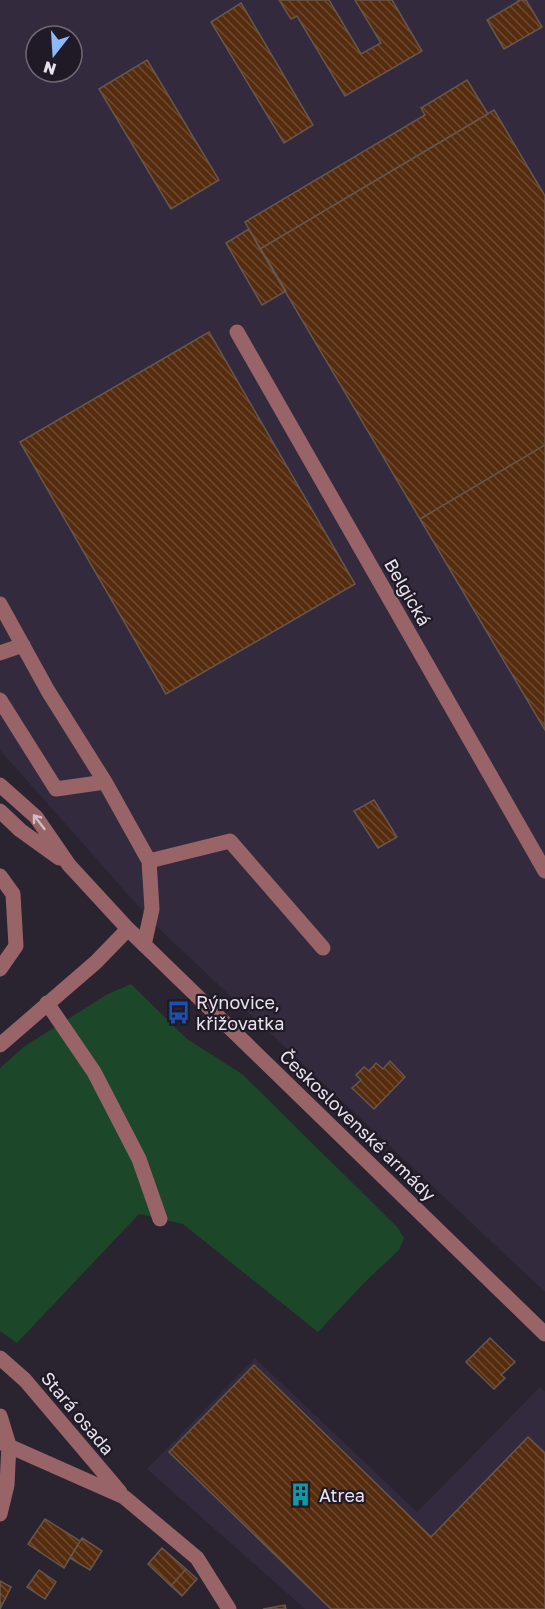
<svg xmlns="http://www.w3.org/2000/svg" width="545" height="1609" viewBox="0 0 545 1609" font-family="'Golos Text',sans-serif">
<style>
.built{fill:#342a3d;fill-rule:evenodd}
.grass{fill:#1c4829}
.building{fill:url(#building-back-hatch);stroke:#67574d;stroke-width:1.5}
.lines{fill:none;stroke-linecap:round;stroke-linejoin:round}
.minor{stroke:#986468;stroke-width:15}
.oneway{stroke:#cfbcc4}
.labels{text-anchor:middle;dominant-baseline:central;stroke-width:4.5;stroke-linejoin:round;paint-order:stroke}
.street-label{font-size:18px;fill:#e7e2eb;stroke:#201926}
.poi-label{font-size:18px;fill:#e7e2eb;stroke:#201926;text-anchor:start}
</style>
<defs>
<pattern id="building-back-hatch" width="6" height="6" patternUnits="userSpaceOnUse" patternTransform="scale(1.5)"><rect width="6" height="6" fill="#552c0e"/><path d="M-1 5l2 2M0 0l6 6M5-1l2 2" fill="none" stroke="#6d4a31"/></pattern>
</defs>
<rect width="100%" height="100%" fill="#2a2330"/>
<path class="built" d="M0 0H545V1292L154 924 0 750ZM36 36H72V72H36Z
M255 1358 417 1512 540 1387 545 1392V1609H305L147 1469Z"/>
<path class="grass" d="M131 984 187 1039 242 1074 397 1227 404 1238 399 1250 364 1283 318 1332 183 1224 139 1214 17 1343 29 1352 0 1331V1068L25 1046 106 995Z"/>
<path class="building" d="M279 0H329L361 54 381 43 355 0H392L422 51 345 96 297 16 291 19Z
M518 0H526L542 27 504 49 487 20 519 1Z
M241 3 313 125 284 143 211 22Z
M147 60 219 180 171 209 99 89Z
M467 80 488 114 260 249 245 222 425 115 421 108Z
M494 110 545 196V445L420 519 260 249Z
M249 229 286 291 262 305 226 243Z
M209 332 355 584 166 694 20 442Z
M545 445V730L420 519Z
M374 800 397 837 378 848 354 811Z
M390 1061 405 1077 374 1109 352 1088 361 1080 356 1075 364 1067 369 1071 376 1063 383 1069Z
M490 1338 515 1362 501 1375 505 1378 494 1389 466 1362Z
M254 1365 431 1537 528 1437 545 1453V1609H331L169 1452Z
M45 1519 80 1541 64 1568 28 1544Z
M82 1538 102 1551 90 1570 70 1558Z
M162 1548 186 1569 171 1586 148 1564Z
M186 1569 197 1579 182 1596 171 1586Z
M39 1570 56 1582 45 1599 27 1587Z
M0 1581 11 1587 0 1609Z
M285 1605 286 1609H263Z"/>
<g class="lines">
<path class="minor" d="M237 332 545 871
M0 604 48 691 105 782 149 861 152 909 144 945
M0 653 23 645
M0 700 56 789 105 782
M0 785 36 817 69 865 128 929 545 1334
M0 811 20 830 59 858
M149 861 230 841 323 948
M0 876 13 894 16 946 0 969
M47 1003 94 1072 139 1159 160 1219
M0 1045 96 962 128 929
M0 1358 25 1380 120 1492
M0 1416 9 1445 7 1485 0 1514
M0 1442 124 1497 197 1558 229 1609"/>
</g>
<defs><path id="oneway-shaft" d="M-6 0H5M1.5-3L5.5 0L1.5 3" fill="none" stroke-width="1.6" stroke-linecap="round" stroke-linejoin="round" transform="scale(1.5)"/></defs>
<use class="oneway" href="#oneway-shaft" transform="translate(39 822) rotate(-128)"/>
<defs>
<symbol id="bus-bare" viewBox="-9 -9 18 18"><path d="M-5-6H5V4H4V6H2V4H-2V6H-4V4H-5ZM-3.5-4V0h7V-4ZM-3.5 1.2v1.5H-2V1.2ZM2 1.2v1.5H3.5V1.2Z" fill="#1a4fb4" stroke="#201926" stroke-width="2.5" paint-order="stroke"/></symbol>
<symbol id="building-bare" viewBox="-9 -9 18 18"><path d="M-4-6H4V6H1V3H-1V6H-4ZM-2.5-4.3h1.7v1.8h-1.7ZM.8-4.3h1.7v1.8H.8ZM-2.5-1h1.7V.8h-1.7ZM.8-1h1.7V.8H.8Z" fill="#0f9aa8" stroke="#201926" stroke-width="2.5" paint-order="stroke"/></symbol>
</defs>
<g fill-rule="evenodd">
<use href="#bus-bare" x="162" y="996" width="33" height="33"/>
<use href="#building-bare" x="284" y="1478" width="33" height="33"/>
</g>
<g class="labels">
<g class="street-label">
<text transform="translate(408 592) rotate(60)">Belgická</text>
<text transform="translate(358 1125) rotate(44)">Československé armády</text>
<text transform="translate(78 1413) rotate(50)">Stará osada</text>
</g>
<g class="poi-label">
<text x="196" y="1002">Rýnovice,<tspan x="196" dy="21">křižovatka</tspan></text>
<text x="319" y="1495">Atrea</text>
</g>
</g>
<g transform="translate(54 54) rotate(197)"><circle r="28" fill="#201926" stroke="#706975" stroke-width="1.5"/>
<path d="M0-4.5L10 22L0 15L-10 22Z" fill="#8cb9fc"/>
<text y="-9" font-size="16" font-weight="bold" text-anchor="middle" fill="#e7e2eb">N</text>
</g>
</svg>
